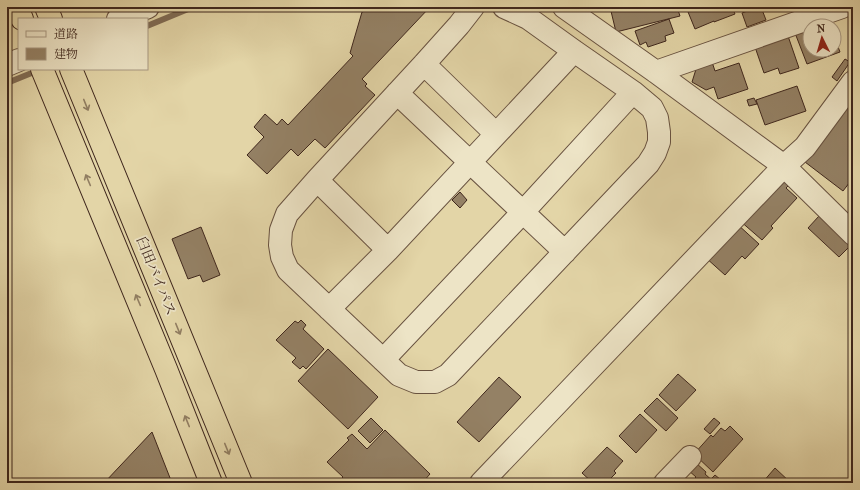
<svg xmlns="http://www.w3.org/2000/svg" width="860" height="490" viewBox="0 0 860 490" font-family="'IM FELL French Canon','Noto Serif JP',serif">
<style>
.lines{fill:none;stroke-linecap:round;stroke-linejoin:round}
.stream{stroke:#806c54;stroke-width:6}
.building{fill:#948165;stroke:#3f271d}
.minor-casing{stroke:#685240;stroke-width:24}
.highway-casing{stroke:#3f271d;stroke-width:24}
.minor{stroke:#ede4c6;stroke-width:22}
.highway{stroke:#e3d5a7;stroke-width:22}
.oneway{stroke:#917e62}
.labels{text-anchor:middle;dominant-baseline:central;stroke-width:3.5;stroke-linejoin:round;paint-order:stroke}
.street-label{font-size:14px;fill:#3f271d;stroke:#ede4c6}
</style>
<rect width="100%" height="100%" fill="#e3d5a7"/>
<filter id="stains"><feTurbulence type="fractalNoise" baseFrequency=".005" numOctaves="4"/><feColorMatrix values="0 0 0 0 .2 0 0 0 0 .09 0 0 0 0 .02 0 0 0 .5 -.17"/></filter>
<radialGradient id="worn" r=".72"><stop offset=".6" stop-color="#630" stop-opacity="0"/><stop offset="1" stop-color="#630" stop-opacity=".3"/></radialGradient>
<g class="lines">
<path class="stream" d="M147 26 193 7
M7 83 39 70"/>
</g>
<path class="building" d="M378 7H430L362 79 367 84 365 86 375 95 325 148 315 139 298 156 291 149 267 174 247 155 264 137 254 127 265 114 277 125 282 119 288 125 353 56 350 53 362 12Z
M610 7H677L680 16 616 32Z
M686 7H732L735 14 714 22V21L695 29Z
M737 7H748L738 10Z
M758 7H761L766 20 747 27 742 13Z
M669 19 674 33 665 36 666 41 648 47 646 42 640 45 635 31Z
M810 27V50H834V36L840 52 807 64 795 33Z
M788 36 799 68 780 74 778 68 764 73 755 47Z
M845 59 850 62 837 81 832 77Z
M712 62 715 71 739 63 748 89 718 99 714 87 706 90 692 82 697 66Z
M797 86 806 111 765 125 756 100Z
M853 97V178L843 191 805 162Z
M754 98 757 104 749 106 747 100Z
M779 176 789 185 786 188 797 198 771 226 773 228 762 240 739 220Z
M460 192 467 200 460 208 452 200Z
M819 216 850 246 839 257 808 228Z
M736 223 759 244 745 259 742 256 725 275 705 257Z
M201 227 220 275 203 282 200 275 188 279 172 239Z
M301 320 306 325 303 329 324 349 306 369 303 366 300 369 292 362 296 358 276 340 295 321 298 323Z
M328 349 378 397 348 429 298 381Z
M678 374 696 390 676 411 659 395Z
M499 377 521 397 479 442 457 422Z
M657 398 678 418 666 431 644 411Z
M640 414 657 430 636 453 619 436Z
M371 418 383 430 370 443 358 431Z
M714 418 720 423 710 434 704 429Z
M730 426 743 439 713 472 694 454 711 435 713 437 721 428 725 431Z
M385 430 430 474 422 483H337L343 477 327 462 349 440 347 438 352 434 367 449Z
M152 432 172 483H104Z
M607 447 623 461 614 471 616 473 606 483H593L582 473Z
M695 462 706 472 705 474 715 483H690L696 477 688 470Z
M775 468 791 483H762Z
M715 475 721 480 718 483H716L711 479Z"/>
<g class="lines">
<defs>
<path id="minor" d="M473 7 459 25 424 64 317 180 287 214 281 230 280 245 282 257 288 270 399 375 416 382H435L448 375 648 164 655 153 659 142V132L657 118 652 108 633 92 574 51 528 18 504 7
M564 7 656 72 784 166 853 234
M118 19 148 7
M424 64 496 134
M7 65 19 60
M656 72 842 7
M397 93 565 252
M317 180 388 250
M329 309 388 250 574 51
M383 360 523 212 633 92
M481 483 784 166 805 147 853 82
M665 483 690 457"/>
<path id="highway" d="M17 7 22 19
M46 7 51 19
M42 69 166 369 211 483
M71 69 241 483"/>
</defs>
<use href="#minor" class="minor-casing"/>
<use href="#highway" class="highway-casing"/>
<use href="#minor" class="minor"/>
<use href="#highway" class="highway"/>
</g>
<defs><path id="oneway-shaft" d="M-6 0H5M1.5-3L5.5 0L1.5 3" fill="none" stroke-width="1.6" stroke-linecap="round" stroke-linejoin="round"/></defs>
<g class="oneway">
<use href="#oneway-shaft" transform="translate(86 105) rotate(68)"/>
<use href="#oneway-shaft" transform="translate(88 180) rotate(-113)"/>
<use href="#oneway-shaft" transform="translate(138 300) rotate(-113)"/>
<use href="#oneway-shaft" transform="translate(178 329) rotate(68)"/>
<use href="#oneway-shaft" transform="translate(187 421) rotate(-112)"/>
<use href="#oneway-shaft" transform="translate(227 449) rotate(68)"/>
</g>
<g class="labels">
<g class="street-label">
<text transform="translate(156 276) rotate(68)">臼田バイパス</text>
</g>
</g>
<rect width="860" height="490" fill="none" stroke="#e3d5a7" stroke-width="24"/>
<rect x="8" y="8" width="844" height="474" fill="none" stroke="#3f271d" stroke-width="2"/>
<rect x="12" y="12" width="836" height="466" fill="none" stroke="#3f271d"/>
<rect x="18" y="18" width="130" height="52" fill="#ede4c6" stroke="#a79882"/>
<rect x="26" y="31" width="20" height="6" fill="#ede4c6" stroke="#a79882"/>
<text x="54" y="38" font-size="12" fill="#3f271d">道路</text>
<rect x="26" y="48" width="20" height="12" fill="#948165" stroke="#a79882"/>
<text x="54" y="58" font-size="12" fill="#3f271d">建物</text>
<g transform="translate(822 38) rotate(355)"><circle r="19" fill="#ede4c6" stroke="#a79882"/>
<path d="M0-3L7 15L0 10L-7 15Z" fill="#8f2418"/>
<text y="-6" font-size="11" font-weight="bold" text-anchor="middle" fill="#3f271d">N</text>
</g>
<rect width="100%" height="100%" filter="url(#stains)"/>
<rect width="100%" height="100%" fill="url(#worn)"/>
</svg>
